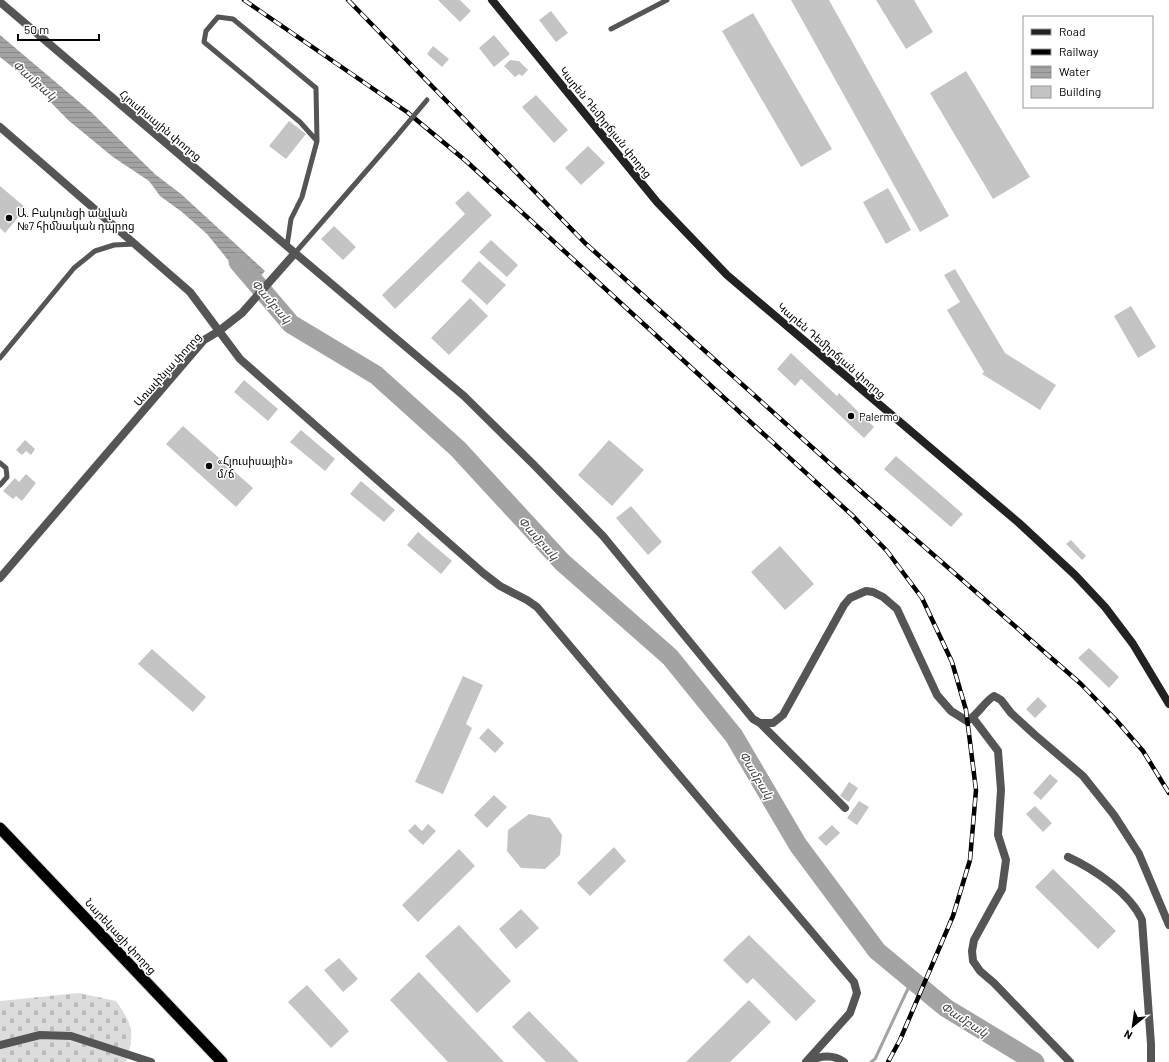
<svg xmlns="http://www.w3.org/2000/svg" width="1169" height="1062" viewBox="0 0 1169 1062" font-family="Barlow,'Noto Sans Armenian',sans-serif">
<style>
.cemetery{fill:url(#cemetery-stones)}
.water{fill:url(#water-rules)}
.lines{fill:none;stroke-linecap:round;stroke-linejoin:round}
.stream{stroke:#a3a3a3;stroke-width:3}
.river{stroke:#a3a3a3;stroke-width:19}
.building{fill:#c4c4c4}
.trunk-casing{stroke:#dbdbdb;stroke-width:13}
.service{stroke:#555;stroke-width:5}
.minor{stroke:#555;stroke-width:8}
.secondary{stroke:#222;stroke-width:8}
.trunk{stroke:#000;stroke-width:11}
.rail-casing{stroke:#000;stroke-width:4.5}
.rail{stroke:#fff;stroke-width:3;stroke-dasharray:9;stroke-linecap:butt}
.service-bridge{stroke:#555;stroke-width:5}
.poi-dot{fill:#000;stroke:#fff;stroke-width:1.5}
.labels{text-anchor:middle;dominant-baseline:central;stroke-width:3;stroke-linejoin:round;paint-order:stroke}
.street-label{font-size:11px;fill:#000;stroke:#fff}
.poi-label{font-size:11px;fill:#000;stroke:#fff;text-anchor:start}
.water-label{font-size:12px;font-style:italic;fill:#444;stroke:#fff}
</style>
<defs>
<pattern id="cemetery-stones" width="16" height="16" patternUnits="userSpaceOnUse"><rect width="16" height="16" fill="#dcdcdc"/><path d="M2 7V4a2 2 0 0 1 4 0v3zM10 15v-3a2 2 0 0 1 4 0v3z" fill="#bbb"/></pattern>
<pattern id="water-rules" width="6" height="5" patternUnits="userSpaceOnUse"><rect width="6" height="5" fill="#a3a3a3"/><path d="M0 2.5h6" fill="none" stroke="#8b8b8b"/></pattern>
</defs>
<rect width="100%" height="100%" fill="#fff"/>
<path class="cemetery" d="M79 993 116 1001C133 1025 135 1033 126 1062H0V1001Z"/>
<path class="water" d="M0 35 91 112 156 175 181 194 265 271 250 287 207 234 182 212 160 196 149 181 113 157 68 120 31 82 0 57Z"/>
<g class="lines">
<path class="stream" d="M871 1062 875 1059 912 980"/>
<path class="river" d="M238 262 291 324 376 375 458 449 562 562 670 657 734 736 798 845 877 951 946 1008 1035 1062"/>
</g>
<path class="building" d="M438 0H460L471 11 460 22Z
M791 0H829L949 216 920 232Z
M876 0H914L933 32 906 49Z
M551 11 568 33 556 42 539 20Z
M753 13 832 149 801 167 722 31Z
M494 35 510 54 494 67 479 48Z
M433 46 449 59 442 67 427 54Z
M510 60 519 61 528 70 522 76 519 74 515 77 504 66Z
M966 71 1030 177 993 199 930 93Z
M536 95 568 130 554 143 522 107Z
M289 121 306 134 286 159 269 146Z
M588 146 605 163 581 185 565 168Z
M0 186 26 208 5 233 0 228Z
M888 188 911 230 886 244 863 202Z
M468 191 492 215 395 309 382 295 465 214 455 203Z
M334 226 356 247 343 260 321 239Z
M491 240 518 265 507 277 479 252Z
M479 261 506 285 487 305 461 281Z
M955 269 1005 353 1056 385 1040 410 982 374 984 372 947 310 960 302 944 275Z
M470 298 488 316 449 355 431 338Z
M1131 306 1156 347 1138 358 1114 316Z
M791 353 837 396 839 393 874 427 864 438 801 379 795 386 777 369Z
M244 380 278 409 268 421 234 392Z
M183 426 253 488 236 507 166 444Z
M301 430 335 459 325 471 290 442Z
M25 440 35 449 31 455 26 451 22 455 16 450Z
M609 440 644 470 612 506 578 475Z
M896 456 963 514 951 527 884 469Z
M26 474 36 483 22 501 16 496 13 499 3 491 15 478 19 482Z
M361 481 395 510 384 522 350 494Z
M631 506 662 542 648 555 616 518Z
M418 532 452 561 441 574 407 545Z
M1071 540 1086 556 1082 560 1066 544Z
M780 546 814 584 785 610 751 572Z
M1089 648 1119 677 1109 688 1078 658Z
M152 649 206 697 193 712 138 664Z
M463 676 483 685 466 724 472 728 443 794 415 782Z
M1038 697 1047 706 1035 718 1026 709Z
M488 728 504 743 495 753 479 738Z
M1050 774 1058 781 1041 800 1033 793Z
M849 782 858 788 849 802 840 796Z
M494 795 507 807 487 828 474 815Z
M859 801 869 807 857 825 847 818Z
M1035 806 1052 823 1043 832 1026 814Z
M529 814 550 818 562 835 560 855 545 869 521 868 507 851 508 830Z
M415 824 422 831 428 824 436 831 423 845 408 831Z
M832 825 840 833 826 846 818 838Z
M614 847 626 861 590 896 577 883Z
M459 849 475 866 418 922 402 905Z
M1053 869 1116 931 1098 949 1035 887Z
M521 909 539 928 516 949 499 929Z
M459 925 511 981 477 1013 425 956Z
M749 935 816 1001 796 1021 753 978 747 984 723 960Z
M339 958 358 979 343 992 324 970Z
M419 972 504 1062H448L390 1000Z
M307 985 349 1031 331 1048 288 1002Z
M749 1000 771 1022 730 1062H686Z
M529 1011 579 1062H546L512 1027Z"/>
<g class="lines">
<defs>
<path id="trunk" d="M0 828 222 1062"/>
</defs>
<use href="#trunk" class="trunk-casing"/>
<path class="service" d="M611 29 667 0
M287 246 291 219 302 197 317 141 300 122 204 42 206 31 218 17 233 19 316 88 317 141
M295 253 395 138
M0 358 74 268 95 251 114 245 135 244
M0 463 6 468 7 477 0 485"/>
<path class="minor" d="M0 2 295 253 242 313 219 331 240 359 483 573 500 586 527 600 537 607 854 982 857 993 850 1013 806 1062
M0 127 190 292 219 331 204 340 0 578
M295 253 464 396 533 464 603 536 753 719 760 723H773L783 715 844 605 850 598 866 591 873 592 883 597 897 609 937 695 951 711 967 721C978 715 983 703 994 696L1001 700 1011 713 1035 735 1083 776 1114 815 1139 854 1169 925
M973 718 998 751 1001 790 998 835 1006 860 1002 889 974 940 972 951 973 961 980 971 994 983 1070 1062
M760 723 845 808
M1068 857C1094 869 1130 893 1142 920L1151 1044V1062
M0 1045 40 1035 71 1036 151 1062
M809 1061C820 1056 833 1054 844 1062"/>
<path class="secondary" d="M492 0 657 202 727 275 1019 523 1075 575 1105 607 1133 644 1169 704"/>
<use href="#trunk" class="trunk"/>
<defs>
<path id="rail" d="M244 0 407 112 466 161 853 516 887 551 922 598 952 662 966 710 976 790 970 860 953 916 900 1040 888 1062
M348 0 585 243 864 494 1081 684 1116 720 1143 751 1169 793"/>
</defs>
<use href="#rail" class="rail-casing"/>
<use href="#rail" class="rail"/>
<path class="service-bridge" d="M395 138 427 100"/>
</g>
<g class="poi-dot">
<circle cx="9" cy="218" r="4"/>
<circle cx="851" cy="416" r="4"/>
<circle cx="209" cy="466" r="4"/>
</g>
<g class="labels">
<g class="street-label">
<text transform="translate(606 122) rotate(51)">Կարեն Դեմիրճյան փողոց</text>
<text transform="translate(161 125) rotate(40)">Հյուսիսային փողոց</text>
<text transform="translate(832 350) rotate(41)">Կարեն Դեմիրճյան փողոց</text>
<text transform="translate(167 369) rotate(-48)">Առափնյա փողոց</text>
<text transform="translate(121 936) rotate(47)">Նարեկացի փողոց</text>
</g>
<g class="poi-label">
<text x="17" y="212">Ա. Բակունցի անվան<tspan x="17" dy="13">№7 հիմնական դպրոց</tspan></text>
<text x="859" y="416">Palermo</text>
<text x="217" y="460">«Հյուսիսային»<tspan x="217" dy="13">մ/ճ</tspan></text>
</g>
<g class="water-label">
<text transform="translate(35 80) rotate(41)">Փամբակ</text>
<text transform="translate(272 301) rotate(49)">Փամբակ</text>
<text transform="translate(539 538) rotate(48)">Փամբակ</text>
<text transform="translate(757 775) rotate(59)">Փամբակ</text>
<text transform="translate(965 1019) rotate(33)">Փամբակ</text>
</g>
</g>
<rect x="1023" y="16" width="130" height="92" fill="#ffffff" stroke="#999999"/>
<rect x="1031" y="29" width="20" height="6" fill="#222222" stroke="#999999"/>
<text x="1059" y="36" font-size="12" fill="#000000">Road</text>
<rect x="1031" y="49" width="20" height="6" fill="#000000" stroke="#999999"/>
<text x="1059" y="56" font-size="12" fill="#000000">Railway</text>
<rect x="1031" y="66" width="20" height="12" fill="url(#water-rules)" stroke="#999999"/>
<text x="1059" y="76" font-size="12" fill="#000000">Water</text>
<rect x="1031" y="86" width="20" height="12" fill="#c4c4c4" stroke="#999999"/>
<text x="1059" y="96" font-size="12" fill="#000000">Building</text>
<g transform="translate(1133 1026) rotate(209)" stroke="#ffffff" stroke-width="3" paint-order="stroke">
<path d="M0-3L7 15L0 10L-7 15Z" fill="#000000"/>
<text y="-6" font-size="11" font-weight="bold" text-anchor="middle" fill="#000000">N</text>
</g>
<path d="M18 34v6h81v-6" fill="none" stroke="#000000" stroke-width="2"/>
<text x="24" y="34" font-size="12" fill="#000000" stroke="#ffffff" stroke-width="3" paint-order="stroke">50 m</text>
</svg>
